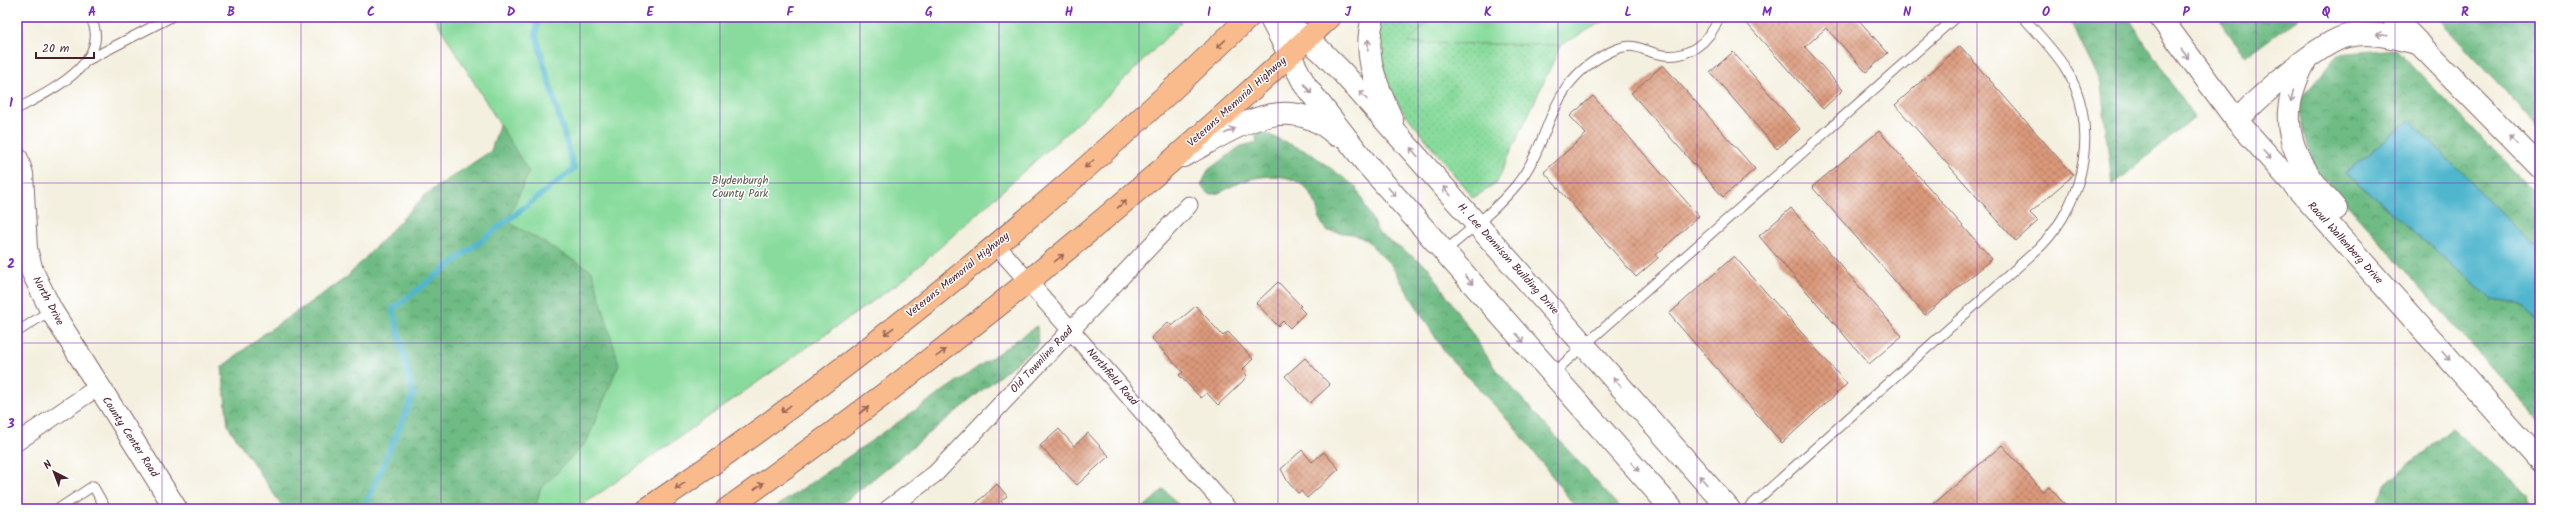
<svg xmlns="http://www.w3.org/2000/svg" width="2557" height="526" viewBox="0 0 2557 526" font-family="Kalam,sans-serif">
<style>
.grass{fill:url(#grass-dots);stroke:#697d64}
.forest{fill:url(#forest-crowns);stroke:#5c6d58}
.park{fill:#88db9c;stroke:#697d64}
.water{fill:#4fb6ce;stroke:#4c6a7c}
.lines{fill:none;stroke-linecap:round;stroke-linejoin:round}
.stream{stroke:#4fb6ce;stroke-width:6}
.building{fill:url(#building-cross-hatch)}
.service-casing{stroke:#86686a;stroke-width:11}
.minor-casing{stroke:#86686a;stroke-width:19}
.tertiary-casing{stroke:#86686a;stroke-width:24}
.trunk-casing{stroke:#86686a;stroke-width:24}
.service{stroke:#fff;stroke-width:9}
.minor{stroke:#fff;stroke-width:17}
.tertiary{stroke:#fff;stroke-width:22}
.trunk{stroke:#fabb8c;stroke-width:22}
.oneway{stroke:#ae9aa0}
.oneway2{stroke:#996557}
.grid{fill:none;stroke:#7b2cbf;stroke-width:1;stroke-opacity:0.55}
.labels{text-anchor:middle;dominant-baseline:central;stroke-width:3;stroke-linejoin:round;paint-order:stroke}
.street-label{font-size:11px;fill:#4a1f2b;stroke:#fff}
.park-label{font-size:11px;fill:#5d574d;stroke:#fff}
.neatline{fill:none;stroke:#7b2cbf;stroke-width:1.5}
.grid-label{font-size:13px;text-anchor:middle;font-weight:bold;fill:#7b2cbf}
</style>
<defs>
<pattern id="grass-dots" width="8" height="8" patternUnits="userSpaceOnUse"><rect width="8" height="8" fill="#88db9c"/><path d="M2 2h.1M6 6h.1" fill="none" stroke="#77bc87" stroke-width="1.8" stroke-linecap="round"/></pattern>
<pattern id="forest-crowns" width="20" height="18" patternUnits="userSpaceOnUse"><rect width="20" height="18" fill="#6ebb84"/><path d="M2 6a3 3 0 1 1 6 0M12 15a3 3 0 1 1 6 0" fill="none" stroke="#5c976c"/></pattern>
<pattern id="building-cross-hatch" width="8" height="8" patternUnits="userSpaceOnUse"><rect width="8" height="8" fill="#db9a7b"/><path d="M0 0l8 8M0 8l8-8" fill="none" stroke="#b47d65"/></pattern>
</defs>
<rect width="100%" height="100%" fill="#fff"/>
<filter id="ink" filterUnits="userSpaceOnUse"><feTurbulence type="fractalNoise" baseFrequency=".025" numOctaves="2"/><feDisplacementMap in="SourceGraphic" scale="8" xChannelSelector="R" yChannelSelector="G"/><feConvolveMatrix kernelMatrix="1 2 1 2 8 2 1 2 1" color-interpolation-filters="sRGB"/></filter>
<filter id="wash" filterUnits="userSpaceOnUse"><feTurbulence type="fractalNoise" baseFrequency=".012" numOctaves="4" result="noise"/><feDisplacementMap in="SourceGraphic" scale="16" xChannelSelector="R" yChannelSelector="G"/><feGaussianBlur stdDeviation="0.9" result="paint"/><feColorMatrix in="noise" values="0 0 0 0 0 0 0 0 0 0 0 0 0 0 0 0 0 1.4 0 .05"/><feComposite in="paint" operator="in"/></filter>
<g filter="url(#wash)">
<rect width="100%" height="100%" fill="#f4f0e0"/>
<path class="grass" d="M1377 17H1599L1561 45 1496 184 1473 198 1400 107 1375 60Z"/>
<path class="forest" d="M1174 17 559 509H284L228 426 222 367 265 333 346 278 426 194 491 151 503 112Z
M2068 17H2128L2194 117 2112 186 2101 83Z
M2216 17H2301L2246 56Z
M2436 17H2540V128Z
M2396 49 2540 198V253L2410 120 2345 173 2493 300 2522 305 2540 327V422L2312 165 2298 103 2338 54Z
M1254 128 1310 153 1356 187 1379 234 1428 267 1496 370 1621 509H1577L1514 426 1445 353 1391 265 1366 240 1353 234 1327 231C1317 221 1319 205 1310 193 1294 171 1262 174 1239 183 1227 187 1222 195 1209 194L1201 186 1208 170 1241 146 1257 142Z
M1037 326 1038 345 836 509H773Z
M2452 428 2527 494 2529 509H2373L2386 484Z
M1164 489 1182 509H1142Z"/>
<path class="park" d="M434 17H1186L1117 87 907 277 577 509H535L540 490 587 441 619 364 592 271 507 221 529 172Z
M1433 17H1611L1561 45 1407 43Z"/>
<path class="water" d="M2410 120 2540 253V327L2522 305 2493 300 2345 173Z"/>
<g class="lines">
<path class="stream" d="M364 509 413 396 393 309 574 169 536 36 537 17"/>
</g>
<g id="blocks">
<path class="building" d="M1741 17H1856L1888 53 1866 72 1826 28 1805 47 1843 90 1823 109Z
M1960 46 2073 175 2030 213 2038 221 2016 241 1895 105Z
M1733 52 1800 129 1777 149 1710 72Z
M1663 65 1755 169 1723 197 1631 93Z
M1593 96 1699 216 1656 255 1658 258 1636 277 1544 172 1586 134 1570 116Z
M1879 131 1992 259 1925 315 1812 187Z
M1791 208 1902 336 1869 364 1759 236Z
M1734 256 1847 384 1782 443 1669 314Z
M1278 282 1301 306 1299 307 1305 313 1290 328 1283 321 1278 326 1256 303Z
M1196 306 1223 336 1228 332 1253 359 1242 370 1247 375 1243 381 1218 405 1207 393 1201 398 1179 375 1183 372 1151 338 1168 322 1172 326Z
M1305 358 1330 385 1310 403 1285 376Z
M1059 429 1074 446 1088 433 1109 456 1077 485 1040 446Z
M2002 445 2043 492 2049 487 2069 509H1928Z
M1302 450 1312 462 1324 452 1339 469 1307 498 1301 491 1298 493 1288 482 1281 469Z
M997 484 1007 496 1001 501 1008 509H970Z"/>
</g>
</g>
<g filter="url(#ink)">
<use href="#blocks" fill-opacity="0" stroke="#86686a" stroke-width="1"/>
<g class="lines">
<defs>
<path id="service" d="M88 60 171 17
M17 109C48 92 115 61 90 17
M1444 252C1469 230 1497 209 1518 183 1555 135 1545 82 1612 51 1634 41 1638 49 1658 54 1687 61 1710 42 1719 17
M17 332 51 310
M1552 374 1956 17
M58 509 93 486 106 509
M1747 509 2040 247C2086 201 2101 122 2064 66 2052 48 2037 33 2023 17"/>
<path id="minor" d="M996 245 1228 509
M17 442 98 387
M888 509 936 473 1189 205"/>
<path id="tertiary" d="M1270 17 1305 85 1366 163 1672 509
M1280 17 1320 50 1342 72 1729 509
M1373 17C1362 58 1377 84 1392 121
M2160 17 2237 121 2540 461
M2393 17 2540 167
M2306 60C2271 122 2293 161 2336 209
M2237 121C2256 99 2320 42 2347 36 2372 30 2396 38 2420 44
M1183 156C1233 130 1285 88 1336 135
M17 159 22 174 26 249 32 271 51 310 176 509"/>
<path id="trunk" d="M647 509C861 364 1063 197 1249 17
M727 509C940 359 1141 196 1330 17"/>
</defs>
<use href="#service" class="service-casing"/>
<use href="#minor" class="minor-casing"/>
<use href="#tertiary" class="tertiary-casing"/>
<use href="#trunk" class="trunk-casing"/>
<use href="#service" class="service"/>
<use href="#minor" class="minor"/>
<use href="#tertiary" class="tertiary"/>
<use href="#trunk" class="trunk"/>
</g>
<defs><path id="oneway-shaft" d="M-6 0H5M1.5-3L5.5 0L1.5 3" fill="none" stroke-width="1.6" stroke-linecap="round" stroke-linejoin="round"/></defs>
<g class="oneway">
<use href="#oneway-shaft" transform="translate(2382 35) rotate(-173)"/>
<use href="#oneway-shaft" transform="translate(1368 45) rotate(-88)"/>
<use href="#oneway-shaft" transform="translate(2185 54) rotate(53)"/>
<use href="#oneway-shaft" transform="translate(1308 89) rotate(53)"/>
<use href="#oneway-shaft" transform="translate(1363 95) rotate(-132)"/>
<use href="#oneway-shaft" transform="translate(2292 96) rotate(103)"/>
<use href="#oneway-shaft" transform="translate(1230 131) rotate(-27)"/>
<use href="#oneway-shaft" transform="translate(2513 139) rotate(-134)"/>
<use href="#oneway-shaft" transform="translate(1414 152) rotate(-131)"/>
<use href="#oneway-shaft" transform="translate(2267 155) rotate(48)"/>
<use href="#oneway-shaft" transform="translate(1447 191) rotate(-131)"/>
<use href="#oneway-shaft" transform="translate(1392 192) rotate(49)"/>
<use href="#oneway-shaft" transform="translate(1469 280) rotate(49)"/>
<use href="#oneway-shaft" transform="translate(1520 338) rotate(48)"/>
<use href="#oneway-shaft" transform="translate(2446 356) rotate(48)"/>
<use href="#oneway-shaft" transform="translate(1617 382) rotate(-131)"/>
<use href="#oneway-shaft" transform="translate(1635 467) rotate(48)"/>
<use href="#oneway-shaft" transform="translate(1703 480) rotate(-131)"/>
</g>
<g class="oneway2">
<use href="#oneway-shaft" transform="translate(1221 44) rotate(137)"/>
<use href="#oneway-shaft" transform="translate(1089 164) rotate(139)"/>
<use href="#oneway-shaft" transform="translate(1122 204) rotate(-41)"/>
<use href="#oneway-shaft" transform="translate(1059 258) rotate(-39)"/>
<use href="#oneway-shaft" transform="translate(889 331) rotate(143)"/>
<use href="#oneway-shaft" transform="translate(941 353) rotate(-36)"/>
<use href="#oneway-shaft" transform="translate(786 409) rotate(143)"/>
<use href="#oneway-shaft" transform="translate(864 410) rotate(-37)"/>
<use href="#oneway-shaft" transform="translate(680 486) rotate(145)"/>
<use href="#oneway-shaft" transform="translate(759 486) rotate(-36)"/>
</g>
</g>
<path class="grid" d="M162 17V509M301 17V509M441 17V509M580 17V509M720 17V509M860 17V509M999 17V509M1139 17V509M1278 17V509M1418 17V509M1558 17V509M1697 17V509M1837 17V509M1977 17V509M2116 17V509M2256 17V509M2395 17V509M17 183H2540M17 343H2540"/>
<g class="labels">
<g class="street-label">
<text transform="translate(1237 102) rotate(-42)">Veterans Memorial Highway</text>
<text transform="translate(2345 243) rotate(48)">Raoul Wallenberg Drive</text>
<text transform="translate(1508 259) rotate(48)">H. Lee Dennison Building Drive</text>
<text transform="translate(958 275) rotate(-39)">Veterans Memorial Highway</text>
<text transform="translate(48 301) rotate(62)">North Drive</text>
<text transform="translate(1042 360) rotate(-47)">Old Townline Road</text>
<text transform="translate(1112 377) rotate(49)">Northfield Road</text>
<text transform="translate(130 437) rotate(57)">County Center Road</text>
</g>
<g class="park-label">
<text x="740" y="181">Blydenburgh<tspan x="740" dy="13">County Park</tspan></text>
</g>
</g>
<rect width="2557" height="526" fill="none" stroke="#fff" stroke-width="44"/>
<g transform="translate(54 472) rotate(318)" stroke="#ffffff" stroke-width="3" paint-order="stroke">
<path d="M0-3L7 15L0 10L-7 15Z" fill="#4a1f2b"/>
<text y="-6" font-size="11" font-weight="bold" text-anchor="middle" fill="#4a1f2b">N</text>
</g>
<path d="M36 52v6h58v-6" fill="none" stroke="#4a1f2b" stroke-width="2"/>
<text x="42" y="52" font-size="12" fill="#4a1f2b" stroke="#ffffff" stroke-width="3" paint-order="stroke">20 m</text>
<rect x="22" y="22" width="2513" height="482" class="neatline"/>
<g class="grid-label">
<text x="92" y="16">A</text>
<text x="231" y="16">B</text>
<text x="371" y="16">C</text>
<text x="511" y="16">D</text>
<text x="650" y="16">E</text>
<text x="790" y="16">F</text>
<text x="929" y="16">G</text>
<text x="1069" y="16">H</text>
<text x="1209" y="16">I</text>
<text x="1348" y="16">J</text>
<text x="1488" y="16">K</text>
<text x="1628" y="16">L</text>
<text x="1767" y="16">M</text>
<text x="1907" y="16">N</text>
<text x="2046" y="16">O</text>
<text x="2186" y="16">P</text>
<text x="2326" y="16">Q</text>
<text x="2465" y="16">R</text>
<text x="11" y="107">1</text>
<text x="11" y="268">2</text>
<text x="11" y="428">3</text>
</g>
</svg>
